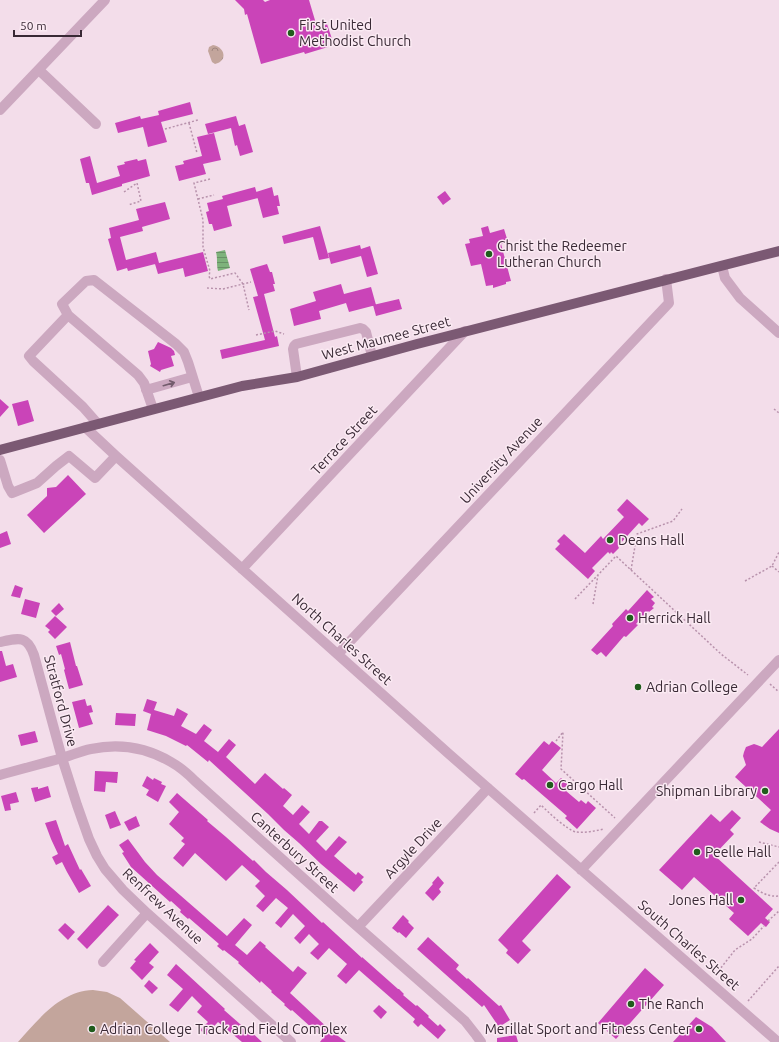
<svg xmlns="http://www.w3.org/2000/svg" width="779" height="1042" viewBox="0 0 779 1042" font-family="Ubuntu,sans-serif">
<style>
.park{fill:url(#park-crowns)}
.garden{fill:#c3a59c}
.water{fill:url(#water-rules)}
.building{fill:#ca44b8}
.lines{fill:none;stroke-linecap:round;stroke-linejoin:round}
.path{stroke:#b892ac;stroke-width:1.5;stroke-dasharray:2 2;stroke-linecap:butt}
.minor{stroke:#cca8c0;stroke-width:10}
.major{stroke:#7b5973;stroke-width:10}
.oneway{stroke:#745c6d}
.poi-dot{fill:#1f5c1c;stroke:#fbeaf3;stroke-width:1.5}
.labels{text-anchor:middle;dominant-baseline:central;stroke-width:3;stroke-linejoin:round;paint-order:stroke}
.poi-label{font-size:14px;fill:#392935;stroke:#fbeaf3;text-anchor:start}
.street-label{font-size:14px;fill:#392935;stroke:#fbeaf3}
</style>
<defs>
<pattern id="park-crowns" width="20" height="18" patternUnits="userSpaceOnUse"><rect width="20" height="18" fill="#c3a59c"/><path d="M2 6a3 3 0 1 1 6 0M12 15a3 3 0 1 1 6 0" fill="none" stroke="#9f8680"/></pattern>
<pattern id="water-rules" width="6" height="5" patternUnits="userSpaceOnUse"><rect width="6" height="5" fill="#7eb27b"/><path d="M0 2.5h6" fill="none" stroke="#689166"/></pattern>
</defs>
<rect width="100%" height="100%" fill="#f3ddea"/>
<path class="park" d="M213 45C225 47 228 61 215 64L212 62 208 51 209 47Z"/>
<path class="garden" d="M93 990 107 992 120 998 170 1042H18C38 1020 60 991 93 990Z"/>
<path class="water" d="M225 250 230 268 218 271C216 263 218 260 216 252Z"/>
<path class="building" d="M235 0H263L265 2 270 0H309L317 27 327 24 332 39 326 41 328 47 305 54 304 52 261 64 247 14 245 15 244 9Z
M190 102 193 114 161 122 167 142 148 147 143 127 118 133 115 123 140 116 141 119 159 115 158 111Z
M236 116 239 126 245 124 253 152 240 156 237 145 235 146 231 128 208 134 205 124Z
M214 133 221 160 203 164 206 174 179 181 175 166 184 164 183 161 202 156 197 137Z
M90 156 97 183 120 176 117 166 125 164 124 162 137 159 138 161 146 159 150 176 122 184V186L92 195 89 183H86L80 159Z
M255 187 258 198 227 206 232 226 214 231 212 224H209L206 212 209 211 207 203 223 199 222 196Z
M272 187 274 196 278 195 280 206H277L279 214 263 218 256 192Z
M445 191 451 199 443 205 437 197Z
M165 202 170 219 142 227 143 231 120 237 126 260 156 252 159 263 128 271 127 268 117 271 108 239 111 238 109 228 139 220 136 209Z
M320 226 329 258 319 260 313 237 284 244 282 236Z
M488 226 490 233 504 229 508 242 501 244 511 281 506 282V284L493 288V285L486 286 481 264 471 266 465 244 470 243 469 239 483 236 481 228Z
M360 245 361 249 370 246 378 274 367 277 361 256 331 264 328 253Z
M203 252 208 271 185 277 183 268 158 274 155 264Z
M267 264 270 272H272L275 284H273L275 291 264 294 275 337 277 336 279 346 222 359 220 350 265 340 253 297 258 296 250 269Z
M341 284 344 294 371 287 376 305 349 312 346 303 319 311 321 319 294 326 290 309 316 301 313 292Z
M399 299 402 309 376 316 373 305Z
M158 342 171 348 174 351 175 355 171 356 174 366 161 370 160 372 150 366 151 364 148 351 154 349Z
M0 399 9 407 0 417Z
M28 400 34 421 18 426 12 404Z
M68 475 86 494 44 533 27 515 47 496V488L56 487Z
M627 499 649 519 642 526 639 523 618 546 619 548 613 554 611 552 610 554 608 552 592 568 595 571 588 579 555 549 560 544 557 541 564 534 585 553 601 536 603 539 624 517 617 510Z
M7 531 11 544 0 548V534Z
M15 585 23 588 20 598 11 596Z
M647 590 654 597 651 599 655 603 652 607 654 608 649 612 648 611 636 624 638 625 626 637 624 636 606 657 601 652 597 655 591 650 613 626 612 624 626 609 628 611Z
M25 599 40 603 36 618 21 614Z
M59 603 64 609 56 616 51 611Z
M55 616 67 627 55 639 48 632 50 630 45 626Z
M70 642 76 666H77L83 685 69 689 64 670 65 669 61 654 59 655 56 646Z
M0 651H2L6 666 13 664 17 677 0 682Z
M85 699 87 706 91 705 93 712 89 713 93 724 79 728 72 702Z
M147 699 157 702 154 710 174 716 177 708 188 714 181 726 196 734 204 724 212 730 204 741 218 752 229 739 236 745 226 757 255 784 265 773 283 789 284 788 292 795 283 806 293 815 302 805 310 812 299 824 309 834 319 821H322L329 827 316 841 326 851 339 836 347 842 334 856 356 875 358 872 364 877 361 880 363 882 354 892 321 864 299 843 284 830 268 814 209 760 208 762 187 745 186 746 166 736 147 730 151 714 143 711Z
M116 713 136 714 135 726 115 725Z
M779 729V833L770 829 760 822 771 810 735 777 746 765 743 756 744 752 746 747 754 744 757 745 762 747Z
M35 731 38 742 21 746 18 735Z
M544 741 549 745 552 741 561 748 542 770 556 783 561 778 570 786 566 791 579 802 581 800 586 804 588 801 596 808 577 829 565 818 567 816 524 779 522 780 515 774Z
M95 771 118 772 117 783 106 782 105 792 94 791Z
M147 776 153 780 154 778 162 782 161 784 166 786 158 802 146 795 149 790 142 786Z
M48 786 51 797 35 802 31 788 38 787V789Z
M16 792 19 802 10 804 11 810 5 811 1 796Z
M177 793 208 820 207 821 226 837 253 861 254 860 266 872 287 890 322 923 323 922 362 958V957L398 989H399L404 994 403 995 416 1006 417 1005 429 1016 428 1017 438 1026 440 1024 446 1030 438 1039 421 1024 418 1027 413 1022 415 1019 359 970 346 984 337 976 347 964 329 948 318 960 310 953 319 944 309 934 300 944 294 938 305 926 293 914 281 928 275 923 288 908 276 898 263 912 256 906 265 896 255 886 260 881 242 865 226 881 195 853 183 867 173 858 185 844 181 841 184 838 169 824 179 812 169 802Z
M732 810 741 818 730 830 734 834 714 855 773 909 765 918 770 922 766 927 761 923 748 936 729 919 734 913 694 877 682 890 659 870 711 814 720 822Z
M115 811 121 825 110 829 105 815Z
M136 816 140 826 129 831 124 822Z
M56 820 65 846 68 844 80 870 81 869 91 886 79 893 67 872 62 862 56 865 52 857 58 854 51 839 45 823Z
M128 839 145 862 157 875 227 936 244 918 252 925 235 945 247 955 260 941 266 946 265 947 293 972 298 966 307 973 290 993 330 1030 346 1042H320L323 1038 292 1010 291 1011 284 1005 285 1004 271 992 272 991 261 981 260 983 238 963 239 962 224 950 223 951 217 946 219 944 189 918 188 919 180 912 181 910 171 901 170 902 131 867 122 853 124 852 119 845Z
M557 874 571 887 522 941 531 950 518 964 506 953 508 950 498 940Z
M438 876 444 883 439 889 441 892 433 901 425 893 433 884 432 883Z
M108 905 119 915 87 949 77 939Z
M403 915 409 921 408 922 414 928 406 938 399 932 398 933 392 928Z
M65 923 75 932 68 940 58 930Z
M428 937 459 965 456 969 467 979 468 978 499 1006 501 1005 510 1020 499 1027 484 1005 482 1007 417 949Z
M150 943 159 952 149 963 154 967 142 980 130 968 136 961 134 960Z
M176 964 225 1009 224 1010 248 1031 249 1030 262 1042H242L218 1022 206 1035 200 1030 208 1022 197 1012 202 1006 192 996 178 1012 169 1005 183 989 167 975Z
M645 968 664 985 616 1039 598 1023Z
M149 980 158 988 152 994 144 986Z
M379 1005 387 1012 381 1019 373 1011Z
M696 1017 712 1027 726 1042H673Z
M516 1035 518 1042H497V1038Z"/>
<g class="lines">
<path class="path" d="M189 123 197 153
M165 129 198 120
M210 179 194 183 203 220V247L210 271 209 276 210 279 235 273 243 284 249 310
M124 192 137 183 141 201 128 205
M198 199 214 195
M207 288 223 289 251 282
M256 335 275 331 284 334
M774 409 779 413
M772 566 779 572
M631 570 637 534 673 521 682 509
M745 581 772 566 779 552
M575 599 616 556 721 654 748 675
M593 604 598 575
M770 684 779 692
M556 741 563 732 561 769 615 818
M534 813 541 805C548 812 567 830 576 832 585 833 595 831 604 829
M759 842 779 847
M779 862 754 888C762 893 769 897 779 896
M768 921 779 911
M716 974 735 950 752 939 764 926
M748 1001 779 966"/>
<path class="minor" d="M39 70 96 124
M0 110 105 0
M722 266 725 278 740 298 779 333
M68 315 62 304 86 281 94 280 176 344 184 352 188 362 199 397
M297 377 293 349 294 346 296 344 360 328 363 329 366 332 372 356
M146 390 192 377
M98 424 83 407 33 361 29 356 68 315 138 375 144 383 153 409
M85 427 116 456 449 754 778 1042
M0 460 8 486 12 493 37 483 56 466 69 456 95 478 116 456
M242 569 465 331
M0 642C19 638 27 635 34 655L62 758 77 805 89 839 97 856 105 869 123 890 147 913 291 1042
M338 654 669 303 666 279
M0 775C21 769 41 764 62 758 72 755 81 751 91 749 119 743 147 748 171 762 180 767 188 774 195 781L350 920 465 1021 476 1035 481 1042
M581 870 779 660
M358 927 438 842 488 788
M103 962 147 913"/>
<path class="major" d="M0 450 242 386 297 377 417 344 779 251"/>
</g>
<defs><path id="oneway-shaft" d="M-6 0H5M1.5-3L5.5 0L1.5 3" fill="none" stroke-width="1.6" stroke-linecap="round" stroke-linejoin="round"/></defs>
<use class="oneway" href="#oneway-shaft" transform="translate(169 384) rotate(-16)"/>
<g class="poi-dot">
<circle cx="291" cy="33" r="4"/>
<circle cx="489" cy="254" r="4"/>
<circle cx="610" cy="540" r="4"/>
<circle cx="630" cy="618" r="4"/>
<circle cx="638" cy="687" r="4"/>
<circle cx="550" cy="785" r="4"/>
<circle cx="765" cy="791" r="4"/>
<circle cx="697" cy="852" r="4"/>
<circle cx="741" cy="900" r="4"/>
<circle cx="631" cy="1004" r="4"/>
<circle cx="92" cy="1029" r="4"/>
<circle cx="699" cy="1029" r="4"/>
</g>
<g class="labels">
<g class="poi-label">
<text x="299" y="25">First United<tspan x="299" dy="16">Methodist Church</tspan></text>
<text x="497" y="246">Christ the Redeemer<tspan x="497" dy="16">Lutheran Church</tspan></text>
<text x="618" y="540">Deans Hall</text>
<text x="638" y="618">Herrick Hall</text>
<text x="646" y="687">Adrian College</text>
<text x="558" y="785">Cargo Hall</text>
<text x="757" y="791" text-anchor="end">Shipman Library</text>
<text x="705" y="852">Peelle Hall</text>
<text x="733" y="900" text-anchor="end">Jones Hall</text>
<text x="639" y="1004">The Ranch</text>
<text x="100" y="1029">Adrian College Track and Field Complex</text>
<text x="691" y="1029" text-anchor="end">Merillat Sport and Fitness Center</text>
</g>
<g class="street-label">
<text transform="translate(386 338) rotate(-15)">West Maumee Street</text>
<text transform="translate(344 440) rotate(-47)">Terrace Street</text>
<text transform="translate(501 460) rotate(-47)">University Avenue</text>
<text transform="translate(342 639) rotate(42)">North Charles Street</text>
<text transform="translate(61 701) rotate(75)">Stratford Drive</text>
<text transform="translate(413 848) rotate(-47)">Argyle Drive</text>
<text transform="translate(295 852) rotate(42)">Canterbury Street</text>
<text transform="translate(163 906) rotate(43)">Renfrew Avenue</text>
<text transform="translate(689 945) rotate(41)">South Charles Street</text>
</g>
</g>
<path d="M14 30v6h67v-6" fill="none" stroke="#392935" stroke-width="2"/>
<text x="20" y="30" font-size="12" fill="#392935" stroke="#fbeaf3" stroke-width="3" paint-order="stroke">50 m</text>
</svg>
